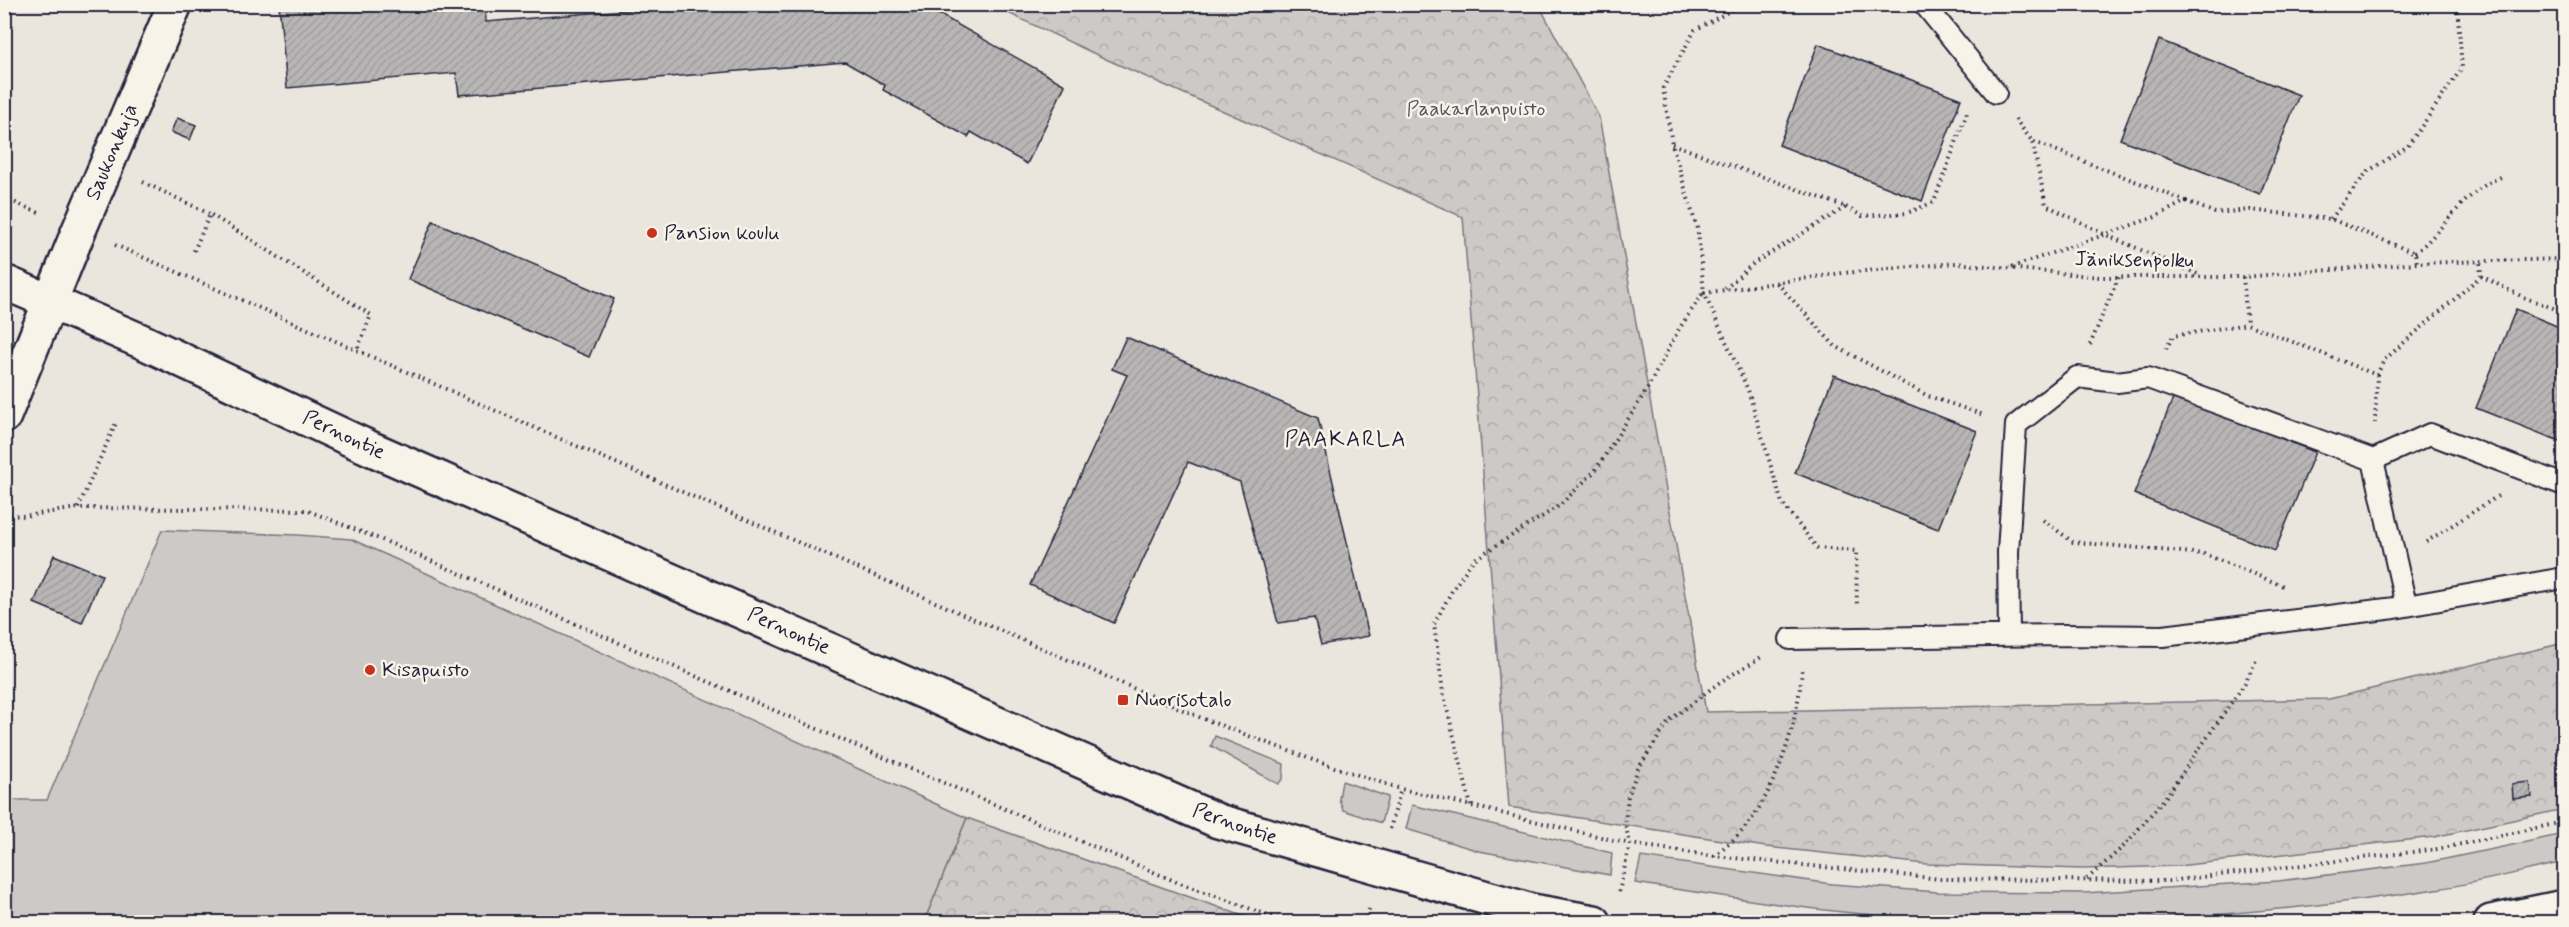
<svg xmlns="http://www.w3.org/2000/svg" width="2569" height="927" viewBox="0 0 2569 927" font-family="Mynerve,sans-serif">
<style>
.grass{fill:#cdc9c6;stroke:#787680;stroke-width:1.5}
.forest{fill:url(#forest-crowns);stroke:#787680;stroke-width:1.5}
.building{fill:url(#building-hatch);stroke:#22223b;stroke-width:1.5}
.lines{fill:none;stroke-linecap:round;stroke-linejoin:round}
.service-casing{stroke:#22223b;stroke-width:24}
.minor-casing{stroke:#22223b;stroke-width:38}
.tertiary-casing{stroke:#22223b;stroke-width:38}
.path{stroke:#22223b;stroke-width:4;stroke-dasharray:1.5 4.5;stroke-linecap:butt}
.service{stroke:#f7f3e8;stroke-width:20}
.minor{stroke:#f7f3e8;stroke-width:33}
.tertiary{stroke:#f7f3e8;stroke-width:33}
.poi-dot{fill:#c8321e;stroke:#f7f3e8;stroke-width:2}
.labels{text-anchor:middle;dominant-baseline:central;stroke-width:5;stroke-linejoin:round;paint-order:stroke}
.park-label{font-size:21px;fill:#555465;stroke:#f7f3e8}
.street-label{font-size:21px;fill:#22223b;stroke:#f7f3e8}
.poi-label{font-size:21px;fill:#22223b;stroke:#f7f3e8;text-anchor:start}
.neighbourhood-label{font-size:22px;letter-spacing:1.5px;fill:#22223b;stroke:#f7f3e8}
</style>
<defs>
<pattern id="forest-crowns" width="20" height="18" patternUnits="userSpaceOnUse" patternTransform="scale(1.5)"><rect width="20" height="18" fill="#cdc9c6"/><path d="M2 6a3 3 0 1 1 6 0M12 15a3 3 0 1 1 6 0" fill="none" stroke="#b0acab"/></pattern>
<pattern id="building-hatch" width="6" height="6" patternUnits="userSpaceOnUse" patternTransform="scale(1.5)"><rect width="6" height="6" fill="#b8b6b5"/><path d="M-1 1l2-2M0 6l6-6M5 7l2-2" fill="none" stroke="#9e9c9d"/></pattern>
</defs>
<rect width="100%" height="100%" fill="#eae6de"/>
<filter id="ink" filterUnits="userSpaceOnUse"><feTurbulence type="fractalNoise" baseFrequency=".0167" numOctaves="2"/><feDisplacementMap in="SourceGraphic" scale="12" xChannelSelector="R" yChannelSelector="G"/><feConvolveMatrix kernelMatrix="1 2 1 2 8 2 1 2 1" color-interpolation-filters="sRGB"/></filter>
<g filter="url(#ink)">
<path class="grass" d="M162 530 298 535 351 539 967 818 924 922H5V800H47Z
M1215 736 1284 764 1283 779 1278 784 1211 746Z
M1342 781 1388 797 1381 823 1343 810 1339 799Z
M1412 805 1612 853 1610 875 1479 851 1406 829Z
M2564 834V862C2522 871 2479 883 2436 889 2272 915 2104 926 1938 919 1837 915 1735 898 1635 883L1641 857 1832 884 1938 892 2084 893 2278 881 2426 863Z"/>
<path class="forest" d="M991 5H1539L1599 117 1706 712 2329 699 2564 643V809L2434 837 2178 866 2083 869 1926 864 1766 847 1509 807 1463 217 1108 60Z
M967 818 1260 922H924Z"/>
<path class="building" d="M279 4H485L486 22 695 4H921L1065 85 1027 164 971 132 968 137 883 90 885 85 845 62 459 95 456 73 287 88Z
M2159 40 2299 95 2260 194 2120 139Z
M1818 44 1961 99 1922 201 1779 145Z
M177 118 196 125 190 140 171 132Z
M433 221 614 299 589 357 408 279Z
M2516 309 2564 329V443L2476 408Z
M1126 337 1318 418 1369 636 1321 645 1314 618 1278 623 1240 482 1188 462 1114 623 1030 585 1127 375 1112 369Z
M1834 375 1977 431 1938 529 1795 473Z
M2174 396 2315 452 2275 551 2134 494Z
M54 555 102 575 82 623 34 603Z
M2530 782 2532 797 2513 799 2512 784Z"/>
<g class="lines">
<defs>
<path id="service" d="M1924 4 1996 93
M2373 460 2406 605
M2009 635 2008 552 2016 425 2077 377 2117 382 2148 378 2373 460 2430 434 2564 485
M1790 639 2064 635 2163 636 2395 608 2564 578"/>
<path id="minor" d="M4 416 79 230 175 4"/>
<path id="tertiary" d="M4 282 141 341 363 445 1218 821 1532 911 1594 922
M2491 922 2564 907"/>
</defs>
<use href="#service" class="service-casing"/>
<use href="#minor" class="minor-casing"/>
<use href="#tertiary" class="tertiary-casing"/>
<path class="path" d="M1743 4 1695 30 1663 88 1672 144 1698 232 1704 293 1748 390 1782 503 1817 548 1856 551 1857 607
M2015 119 2032 141 2046 205 2106 235 2200 275
M1672 144 1846 207 1754 263 1725 289
M143 182 210 214
M4 198 42 214
M2186 201 2215 213 2250 210 2331 219 2415 253 2417 263
M1846 207 1862 216 1907 213 1934 202 1968 110
M2331 219 2367 172 2408 146 2462 68 2457 4
M115 245 1204 719 1313 760 1401 789 1630 844 1714 856 1941 879 2168 881 2438 849 2564 822
M194 251 210 214 371 315 357 350
M2415 253C2446 228 2464 191 2501 177
M2012 267 2155 217 2186 201 2032 141
M2481 276 2523 297 2564 312
M2243 277 2247 324 2377 375 2375 423
M1777 283 1835 346 1928 396 1984 415
M1704 293 1843 273 1956 263 2100 277H2243L2417 263 2564 259
M2090 345 2119 276
M2166 349 2173 336 2247 324
M2377 375 2384 360 2481 276 2480 261
M78 508 116 423
M4 515 25 516 78 508 306 510 392 544 831 735 1177 882 1287 922
M2043 520 2073 542 2204 554 2286 587
M2426 542 2498 496
M1471 806 1443 692 1434 624 1453 589 1473 560 1559 506 1595 471 1646 391 1679 329 1703 293
M1390 829 1401 789
M1714 856C1723 848 1734 840 1742 831 1777 792 1798 721 1802 670
M2087 879 2124 846 2165 798 2245 683 2257 658
M1619 892 1630 844 1625 824 1628 796 1638 769 1669 721 1720 682 1763 656
M1366 922 1370 906"/>
<use href="#service" class="service"/>
<use href="#minor" class="minor"/>
<use href="#tertiary" class="tertiary"/>
</g>
</g>
<g class="poi-dot">
<circle cx="652" cy="233" r="6"/>
<circle cx="370" cy="670" r="6"/>
<rect x="1117" y="694" width="12" height="12" rx="3"/>
</g>
<g class="labels">
<g class="park-label">
<text x="1476" y="109">Paakarlanpuisto</text>
</g>
<g class="street-label">
<text transform="translate(112 152) rotate(-67)">Saukonkuja</text>
<text transform="translate(2134 260) rotate(1)">Jäniksenpolku</text>
<text transform="translate(344 435) rotate(25)">Pernontie</text>
<text transform="translate(789 631) rotate(24)">Pernontie</text>
<text transform="translate(1235 824) rotate(19)">Pernontie</text>
</g>
<g class="poi-label">
<text x="664" y="233">Pansion koulu</text>
<text x="382" y="670">Kisapuisto</text>
<text x="1135" y="700">Nuorisotalo</text>
</g>
<g class="neighbourhood-label">
<text x="1346" y="440">PAAKARLA</text>
</g>
</g>
<rect width="2569" height="927" fill="none" stroke="#f7f3e8" stroke-width="24"/>
<rect x="12" y="12" width="2545" height="903" fill="none" stroke="#22223b" stroke-width="2" filter="url(#ink)"/>
</svg>
